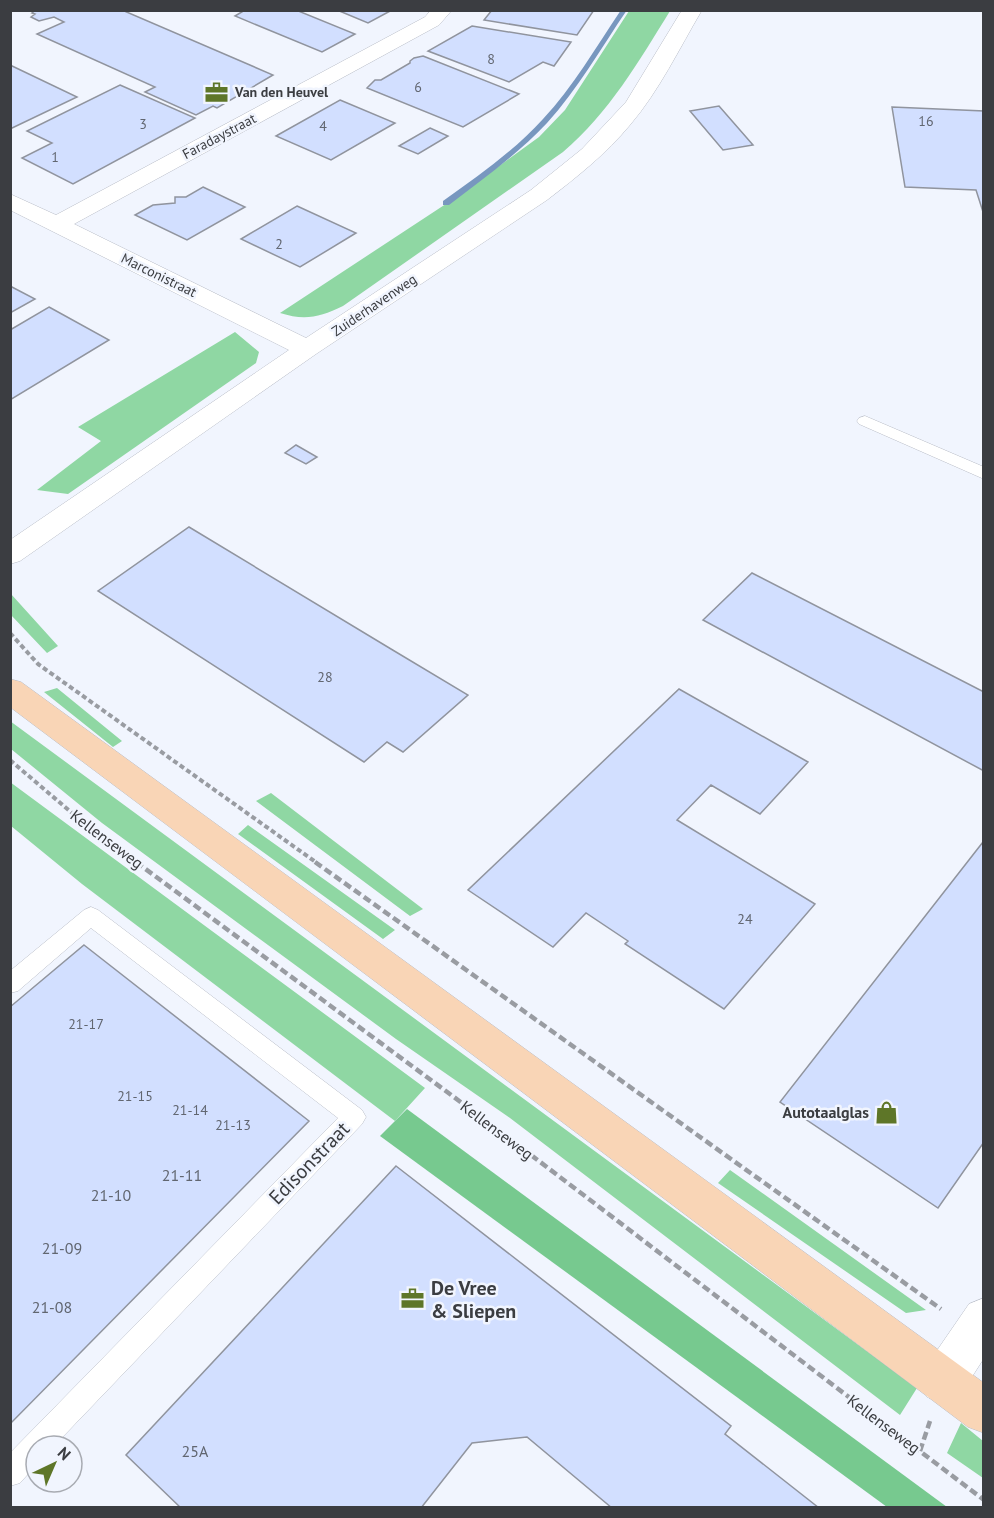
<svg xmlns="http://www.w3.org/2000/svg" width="994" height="1518" viewBox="0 0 994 1518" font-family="'PT Sans',sans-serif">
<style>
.green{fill:#8fd7a3}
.forest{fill:#77c98f}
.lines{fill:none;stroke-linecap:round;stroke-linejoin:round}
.stream{fill:#7897bf;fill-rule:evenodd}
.building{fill:#d2dfff;stroke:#90949e;stroke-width:1.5}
.lane-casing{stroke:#b9bdc7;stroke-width:1}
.street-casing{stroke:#b9bdc7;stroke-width:1}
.secondary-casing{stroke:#b9bdc7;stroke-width:1}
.path-far1{stroke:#999ca2;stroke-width:4;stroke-dasharray:5 3;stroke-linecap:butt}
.path{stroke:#999ca2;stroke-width:4.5;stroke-dasharray:8 4;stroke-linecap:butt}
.lane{fill:#fff;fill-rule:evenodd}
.street{fill:#fff;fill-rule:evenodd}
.secondary{fill:#f9d5b6;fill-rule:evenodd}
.labels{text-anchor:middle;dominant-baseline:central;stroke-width:5;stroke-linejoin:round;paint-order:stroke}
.number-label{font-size:14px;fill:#616670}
.far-poi-label{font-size:14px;font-weight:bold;fill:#3b3d41;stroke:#f1f5fe;text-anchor:start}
.far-street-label{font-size:14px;fill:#3b3d41;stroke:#f1f5fe}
.street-label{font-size:16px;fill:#3b3d41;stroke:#f1f5fe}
.poi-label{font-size:16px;font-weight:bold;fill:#3b3d41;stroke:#f1f5fe;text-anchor:end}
.near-number-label{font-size:16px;fill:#616670}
.near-street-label{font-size:20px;fill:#3b3d41;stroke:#f1f5fe}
.near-poi-label{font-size:20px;font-weight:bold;fill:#3b3d41;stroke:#f1f5fe;text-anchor:start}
</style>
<rect width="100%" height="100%" fill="#f1f5fe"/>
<path class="green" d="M629 11H670C639 61 609 113 563 152L343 306C320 317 305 321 280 313L458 196 539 137 565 110Z
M235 332 259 352 256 363 68 494 37 490 101 441 78 427Z
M10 594H11L58 646 47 653 11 615Z
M57 688 122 741 113 747 44 692Z
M10 721 917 1388 900 1415 510 1118 396 1039 102 823 11 749Z
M10 782 425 1088 395 1121 82 884 11 826Z
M271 793 423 909 410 916 256 801Z
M248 825 395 930 383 939 238 834Z
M730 1170 926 1310 906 1313 718 1183Z
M961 1423 983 1441V1478L947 1453Z"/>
<path class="forest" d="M407 1109 947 1507H887L380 1136Z"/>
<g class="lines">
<path class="stream" d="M621 10H627C601 48 578 89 547 123 518 154 483 179 449 205H443V201C478 176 514 151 543 119 573 87 596 47 621 10Z"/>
</g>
<path class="building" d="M36 10H122L273 75 217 108 213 106 196 115 145 92 155 87 37 34 64 22 54 17 39 21 31 17 35 14 32 13Z
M245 10H296L355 34 322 52 235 16Z
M337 10H392L368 23Z
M492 10H594L577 35 484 20Z
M472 26 571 42 554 66 543 62 509 82 428 51Z
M423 56 519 94 463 127 367 88 375 80H381L410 63V61L414 58Z
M10 65 77 97 10 129Z
M120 85 195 118 73 184 22 158 52 143 27 131Z
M340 100 395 123 331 160 276 136Z
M719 106 753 145 723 150 690 111Z
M892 107 984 111V215L976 190 905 187Z
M430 128 448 136 418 154 399 146Z
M203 187 245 207 187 240 135 215 153 205 175 203V197H186Z
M297 206 356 233 300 267 241 239Z
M10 286 35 299 10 313Z
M49 307 109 340 10 400V330Z
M296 445 317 457 306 464 285 453Z
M189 527 391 649 468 695 403 752 387 742 364 762 98 591Z
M752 573 984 692V771L703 620Z
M679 689 808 762 760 814 711 785 677 820 815 904 724 1009 625 944 628 941 586 913 553 947 468 890Z
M983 842 984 1142 938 1208 780 1102Z
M84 945 309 1121 10 1424V1007Z
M396 1166 731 1426 725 1434 819 1508H612L527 1437 472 1443 421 1508H181L126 1455Z"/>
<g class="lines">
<defs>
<path id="lane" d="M865 416 984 467V479L859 424 857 421 859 418Z
M91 907 98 910 362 1110 366 1117 362 1124 54 1446H36V1465L20 1483 10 1486V1453L338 1118 91 928 18 991 10 993V971L84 910Z"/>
<path id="street" d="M431 10H452L439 25 74 224 306 338 531 190 582 149 626 102 682 10H702C679 49 659 91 630 125 606 154 577 177 547 200L316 354 20 561 10 564V540L289 350 10 210V194L56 215 425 17Z
M984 1298V1358L959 1397 943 1403 927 1397 921 1381 927 1365 969 1304Z"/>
<path id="secondary" d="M10 679 21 682 984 1383V1433L968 1427 10 707Z"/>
</defs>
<use href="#lane" class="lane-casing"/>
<use href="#street" class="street-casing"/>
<use href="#secondary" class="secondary-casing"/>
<path class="path-far1" d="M10 633 38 664 317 863
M10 760 79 819 138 863"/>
<path class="path" d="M136 862 489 1123 984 1500
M315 862 941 1309
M920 1451 930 1421"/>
<use href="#lane" class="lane"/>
<use href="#street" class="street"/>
<use href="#secondary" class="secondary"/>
</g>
<defs>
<symbol id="office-bare" viewBox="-9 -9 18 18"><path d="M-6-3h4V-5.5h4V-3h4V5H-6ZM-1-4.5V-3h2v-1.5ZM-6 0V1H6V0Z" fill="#5e7628" stroke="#f1f5fe" stroke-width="2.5" paint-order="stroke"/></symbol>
<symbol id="shop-bare" viewBox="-9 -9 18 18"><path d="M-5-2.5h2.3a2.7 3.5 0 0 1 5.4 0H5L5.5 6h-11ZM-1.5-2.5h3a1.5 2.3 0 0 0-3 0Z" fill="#5e7628" stroke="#f1f5fe" stroke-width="2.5" paint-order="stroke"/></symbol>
</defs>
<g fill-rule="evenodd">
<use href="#office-bare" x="200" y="76" width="33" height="33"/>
<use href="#shop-bare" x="870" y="1096" width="33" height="33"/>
<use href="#office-bare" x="396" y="1282" width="33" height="33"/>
</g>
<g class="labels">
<g class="number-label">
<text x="491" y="59">8</text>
<text x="418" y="87">6</text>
<text x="926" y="121">16</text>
<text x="143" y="124">3</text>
<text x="323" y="126">4</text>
<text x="55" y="157">1</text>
<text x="279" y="244">2</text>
<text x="325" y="677">28</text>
<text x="745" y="919">24</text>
<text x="86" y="1024">21-17</text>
<text x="135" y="1096">21-15</text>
<text x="190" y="1110">21-14</text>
<text x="233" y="1125">21-13</text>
</g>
<g class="far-poi-label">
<text x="235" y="92">Van den Heuvel</text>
</g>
<g class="far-street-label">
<text transform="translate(219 136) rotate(-28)">Faradaystraat</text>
<text transform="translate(159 275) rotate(26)">Marconistraat</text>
<text transform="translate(374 305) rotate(-34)">Zuiderhavenweg</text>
</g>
<g class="street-label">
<text transform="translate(107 839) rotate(37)">Kellenseweg</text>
<text transform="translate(497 1130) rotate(37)">Kellenseweg</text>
<text transform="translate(884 1424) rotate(37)">Kellenseweg</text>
</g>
<g class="poi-label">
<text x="869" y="1112">Autotaalglas</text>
</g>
<g class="near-number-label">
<text x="182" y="1175">21-11</text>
<text x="111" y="1195">21-10</text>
<text x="62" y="1248">21-09</text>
<text x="52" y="1307">21-08</text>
<text x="195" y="1451">25A</text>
</g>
<g class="near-street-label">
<text transform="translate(309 1163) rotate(-46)">Edisonstraat</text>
</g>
<g class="near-poi-label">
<text x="431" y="1288">De Vree<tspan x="431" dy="23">&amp; Sliepen</tspan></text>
</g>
</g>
<rect width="994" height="1518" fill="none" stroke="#3b3d41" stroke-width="24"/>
<g transform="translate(54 1464) rotate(44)"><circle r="28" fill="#f1f5fe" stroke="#a8abb2" stroke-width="1.5"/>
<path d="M0-4.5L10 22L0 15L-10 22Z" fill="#5e7628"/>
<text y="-9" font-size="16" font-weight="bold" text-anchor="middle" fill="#3b3d41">N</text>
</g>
</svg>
